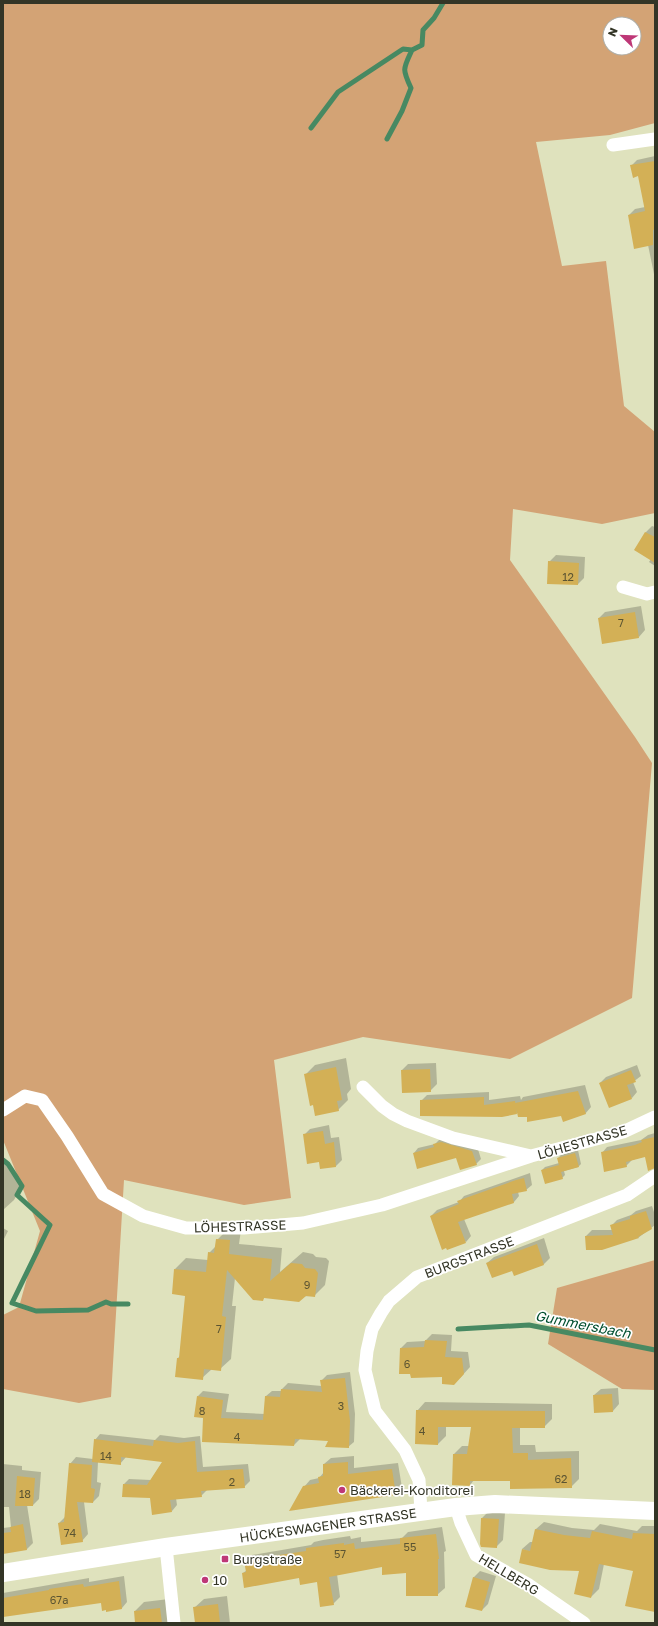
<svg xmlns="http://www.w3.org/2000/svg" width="658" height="1626" viewBox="0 0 658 1626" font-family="'Golos Text',sans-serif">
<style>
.green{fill:#d3a375;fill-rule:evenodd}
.shadow{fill:#0003}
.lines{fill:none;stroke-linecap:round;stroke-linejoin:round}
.stream{stroke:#478962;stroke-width:5}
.building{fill:#d3b056}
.street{stroke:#fff;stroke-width:13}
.secondary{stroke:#fff;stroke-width:18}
.poi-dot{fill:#be3777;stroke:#fff;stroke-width:1.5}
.labels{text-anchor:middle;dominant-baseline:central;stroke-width:3.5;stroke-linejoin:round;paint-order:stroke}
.number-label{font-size:11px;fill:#5b5432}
.street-label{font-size:13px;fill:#333526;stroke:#fff}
.poi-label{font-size:13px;fill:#333526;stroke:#fff;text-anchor:start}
.water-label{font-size:14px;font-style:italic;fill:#014f2f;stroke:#fff}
</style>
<rect width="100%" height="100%" fill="#dfe2bd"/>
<path class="green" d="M3 3H655V123L610 135 536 142 562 266 606 261 624 406 655 432V513L602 524 513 509 510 560 635 737 652 763 632 998 510 1059 363 1037 274 1060 291 1198 244 1205 124 1180 111 1397 79 1403 3 1389V1315L19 1307 40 1231 3 1140ZM610 24H634V48H610Z
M655 1260V1390L622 1389 548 1344 557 1288Z"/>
<path class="shadow" d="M655 156V279L648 245 629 215 635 209 645 207 639 175 631 166 637 160Z
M652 526 655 527V566L649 562 651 559 635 550 646 532Z
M556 555 585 557 584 578 578 584 549 562Z
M641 606 645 630 639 637 599 618 605 612Z
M346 1058 351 1089 347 1094 348 1100 338 1110 305 1075 315 1065Z
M436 1063 437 1084 430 1091 402 1070 408 1064Z
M637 1065 641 1076 633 1082 637 1092 632 1098 600 1083 606 1077Z
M585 1085 591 1107 585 1114 527 1116 518 1112 517 1113 421 1101 427 1095 489 1092V1100L520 1096 521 1100 523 1097Z
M329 1125 331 1138 339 1137 342 1160 336 1166 320 1161 304 1135 310 1129Z
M655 1133V1153L632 1160 626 1166 602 1153 607 1147 641 1140 648 1135Z
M446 1138 477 1146 481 1159 476 1164 457 1156 414 1153 418 1148 435 1144 439 1140Z
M578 1150 581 1164 578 1167 564 1171 565 1175 562 1178 542 1170 545 1167 559 1163 558 1158 561 1155Z
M3 1162 13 1168 19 1177 20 1189 14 1200 3 1210Z
M530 1173 532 1185 526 1190 518 1192 519 1196 514 1202 464 1219 471 1236 466 1242 431 1216 437 1210 459 1202 464 1196Z
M652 1206 655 1215V1225L638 1238 586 1236 592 1230H612L611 1226 617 1220 631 1215 636 1211Z
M3 1228 8 1231 3 1241Z
M228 1229 241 1230 239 1244 282 1248 280 1272 303 1252 313 1254 316 1257 326 1258 329 1261 325 1285 314 1296 265 1297 262 1300 235 1278 232 1306H236L231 1359 220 1369H212L202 1378 178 1358 180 1356 186 1295 175 1269 186 1258 208 1260 209 1253 216 1246 217 1240Z
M544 1238 550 1258 544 1264 512 1269 487 1263 494 1257Z
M432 1334 452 1335 451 1351 468 1352 470 1367 460 1378 411 1373H400L401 1348 407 1342 425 1341Z
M350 1372 355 1414 354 1442 348 1447 330 1440 300 1439 294 1445 204 1417 198 1396 203 1391 229 1394 226 1412 265 1414 266 1396 272 1391H282V1389L288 1383 322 1386 321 1381 327 1375Z
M618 1388 619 1404 613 1411 594 1395 601 1389Z
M425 1402 552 1404V1419L544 1427H520V1445H535L536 1452 579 1451V1479L571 1487 511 1480H474L470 1485 454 1454 462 1446H469L472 1426H446V1436L438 1444 417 1411Z
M100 1434 155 1440 160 1435 184 1438 200 1436 203 1467 248 1464 250 1481 244 1487 207 1490 201 1496 176 1498 177 1505 172 1511 151 1498 124 1484 129 1479 151 1480 163 1461 126 1457 120 1464 98 1462 97 1482 101 1483 99 1496 93 1502H84L88 1534 82 1541 59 1523 65 1517 70 1464 76 1457 93 1459 95 1440Z
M354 1456V1468L398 1463 402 1488 396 1494 304 1487 310 1480 319 1478 324 1472V1464L331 1458Z
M3 1464 22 1466V1470L41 1472 39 1499 33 1505H27L33 1543 27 1549 3 1553V1528L11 1527 9 1507H3Z
M488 1512 505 1513 503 1540 496 1547 482 1518Z
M544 1522 572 1528 594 1530 600 1524 637 1531 642 1526H655V1611L634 1570 604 1564 599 1589 591 1597 580 1570 522 1549 530 1542H533L536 1529Z
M442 1527 446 1551 444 1552 445 1588 437 1595 407 1572 383 1566 337 1574 340 1597 333 1604 318 1581 299 1577 243 1573 247 1570 245 1562 252 1555 311 1545 314 1542 323 1540 350 1536 351 1539 361 1537V1542L402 1538 408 1532Z
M480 1571 496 1576 488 1604 482 1610 473 1578Z
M124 1576 127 1602 122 1608 102 1602 3 1616V1593L89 1578V1582Z
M227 1596 230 1623H196L194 1608 204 1599Z
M169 1599 171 1623H136L135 1611 144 1602Z"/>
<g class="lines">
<path class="stream" d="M311 128 338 92 403 49 412 50 422 45 423 30 434 18 443 3
M387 139 402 111 411 88C402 69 403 69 412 50
M3 1160 8 1164 22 1186 17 1195 50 1225 12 1303 36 1311 88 1310 106 1302 111 1304H128
M458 1329 529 1325 655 1350"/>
</g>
<path class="building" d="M655 161V229L653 230V245L634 249 628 215 645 211 638 176 633 178 630 165Z
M645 532 655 537V563L634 550Z
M548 561 579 563 578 585 547 584Z
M635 612 639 638 602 644 598 618Z
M336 1067 342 1100 337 1101 339 1111 315 1116 313 1105 310 1106 304 1074Z
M430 1069 431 1092 402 1093 401 1070Z
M631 1070 636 1082 627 1085 632 1099 609 1108 599 1083Z
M578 1091 586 1114 563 1122 561 1116 527 1122V1117H518L515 1103Z
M484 1097V1105L515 1101 517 1114 502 1117 420 1116V1100Z
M323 1131 325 1144 334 1142 336 1167 320 1169 319 1162 307 1164 303 1134Z
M655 1137V1168L648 1171 645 1157 626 1162 627 1167 604 1172 601 1152 635 1145 642 1142 641 1140Z
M441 1142 472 1151 477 1165 460 1170 456 1158 417 1169 413 1153 434 1147 433 1144Z
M575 1153 579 1167 561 1172 563 1179 545 1184 541 1170 559 1165 560 1169 557 1158Z
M524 1178 527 1191 512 1194 514 1203 458 1222 466 1243 447 1250 446 1248 442 1250 430 1216 459 1204 457 1201 516 1180Z
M646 1211 652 1229 638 1237 639 1238 602 1250H586L585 1236 613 1235 610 1225 630 1219V1216Z
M216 1239 230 1240 229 1254 272 1259 270 1281 291 1263 302 1264 305 1268 315 1269 318 1273 315 1297 306 1296 299 1302 264 1298 263 1301 253 1300 227 1270 222 1316 226 1317 221 1371 204 1369 203 1380 175 1377 177 1358H179L185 1296 172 1294 174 1269 206 1272 208 1252 214 1253Z
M537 1244 544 1265 514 1276 512 1271 492 1278 486 1263Z
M425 1340 447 1341 445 1357 462 1358 464 1374 454 1385 442 1384V1377L411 1378 410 1374H399L400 1348 424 1347Z
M345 1378 350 1421 349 1448 325 1447 328 1441 295 1439 294 1446 202 1442 203 1418 194 1417 197 1396 223 1400 221 1418 263 1420 265 1396 280 1397 281 1389 322 1392 320 1380Z
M612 1394 613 1412 594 1413 593 1395Z
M416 1410 545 1411V1428H512L513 1453H528V1460L571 1458 572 1488 510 1489V1481H470V1486L452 1485 453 1454H467L471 1427H438V1445L415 1444Z
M94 1439 153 1446 154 1440 178 1443 195 1441 197 1472 243 1469 245 1488 201 1491 202 1497 170 1500 172 1512 152 1515 150 1498 122 1497 123 1484 147 1485 162 1462 121 1457V1465L92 1462Z
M348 1462V1474L392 1469 396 1495 289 1511 303 1486 319 1483 318 1477 323 1476V1464Z
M69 1463 92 1465 91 1488 95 1489 93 1503 77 1502 83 1542 61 1545 58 1523 64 1522Z
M17 1476 35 1478 33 1506H15Z
M481 1518 499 1519 497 1548 481 1547 480 1544Z
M23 1524 27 1550 3 1554V1533L11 1532 10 1527Z
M535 1529 564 1535 590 1538 592 1531 632 1539 633 1533 655 1534V1612L625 1606 633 1571 599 1564 591 1598 574 1594 579 1571 550 1570 519 1563 522 1549 530 1551Z
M436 1534 439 1559H438V1596H406V1573L382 1575V1567L329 1577 334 1605 320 1607 317 1582 300 1585 299 1578 244 1588 242 1573 246 1572 244 1561 246 1560 306 1551V1548L344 1543V1545L354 1543 355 1549 400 1544V1538Z
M473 1577 490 1582 482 1611 465 1607Z
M119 1581 122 1609 106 1612V1610L102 1611 101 1603 3 1617V1598L49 1590V1589L83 1584 84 1587Z
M218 1604 220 1623H195L193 1607Z
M160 1608 162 1623H135L134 1611Z"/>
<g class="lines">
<path class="street" d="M613 145 655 139
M623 587 647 594 655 592
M363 1087 382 1106 393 1114 407 1121 453 1138 531 1156
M3 1110 25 1096 42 1100 67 1136 103 1194 143 1216 186 1228H244L303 1223 382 1205 531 1156 623 1132 655 1117
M456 1507 461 1523 476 1555 529 1585 584 1623
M421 1511 419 1480 405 1450 375 1411 365 1370 367 1351 372 1329 381 1313 389 1301 417 1277 627 1195 655 1176
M166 1547 174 1623"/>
<path class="secondary" d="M3 1573 166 1547 456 1507 495 1504 655 1511"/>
</g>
<g class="poi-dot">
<circle cx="342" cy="1490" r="4"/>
<rect x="221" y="1555" width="8" height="8" rx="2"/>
<circle cx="205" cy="1580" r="4"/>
</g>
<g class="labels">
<g class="number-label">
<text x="568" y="576">12</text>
<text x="621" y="622">7</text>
<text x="307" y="1284">9</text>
<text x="219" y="1328">7</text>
<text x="407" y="1363">6</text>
<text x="341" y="1405">3</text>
<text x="202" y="1410">8</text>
<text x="422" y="1430">4</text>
<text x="237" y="1436">4</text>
<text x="106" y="1455">14</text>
<text x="561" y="1478">62</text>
<text x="232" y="1481">2</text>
<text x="25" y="1493">18</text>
<text x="70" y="1532">74</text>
<text x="410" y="1546">55</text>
<text x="340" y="1553">57</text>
<text x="59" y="1599">67a</text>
</g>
<g class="street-label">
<text transform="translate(582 1142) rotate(-16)">LÖHESTRASSE</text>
<text transform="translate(240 1226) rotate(-2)">LÖHESTRASSE</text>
<text transform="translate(469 1257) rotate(-21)">BURGSTRASSE</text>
<text transform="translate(328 1525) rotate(-8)">HÜCKESWAGENER STRASSE</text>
<text transform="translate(509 1574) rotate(31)">HELLBERG</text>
</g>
<g class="poi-label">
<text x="350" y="1490">Bäckerei-Konditorei</text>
<text x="233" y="1559">Burgstraße</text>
<text x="213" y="1580">10</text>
</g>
<g class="water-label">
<text transform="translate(583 1324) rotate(11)">Gummersbach</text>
</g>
</g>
<rect width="658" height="1626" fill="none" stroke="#333526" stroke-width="8"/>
<g transform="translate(622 36) rotate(293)"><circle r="19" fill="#ffffff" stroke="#adaea8"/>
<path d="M0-3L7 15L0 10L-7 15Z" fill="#be3777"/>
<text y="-6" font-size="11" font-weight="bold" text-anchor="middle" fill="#333526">N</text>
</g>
</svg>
